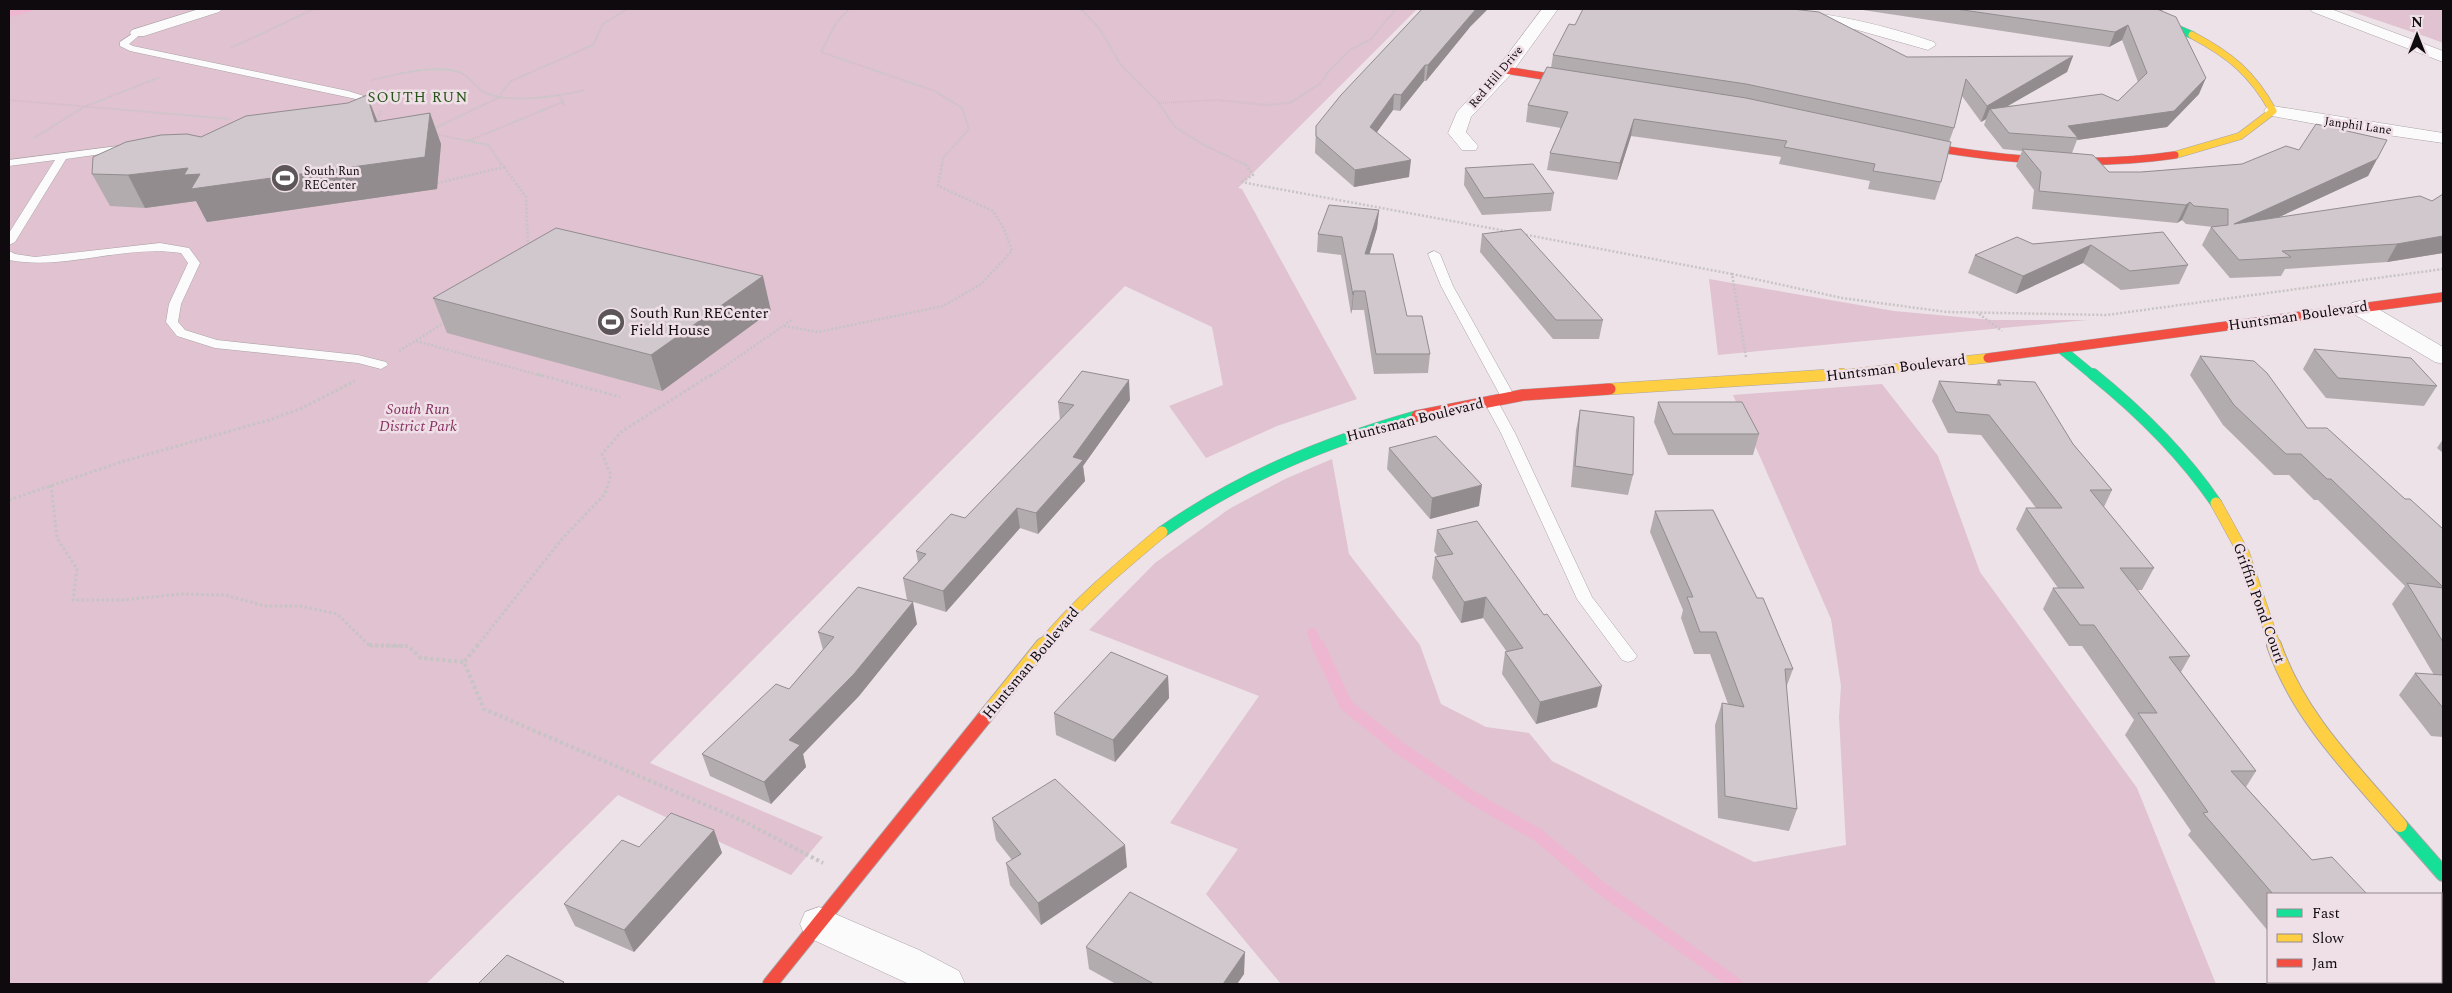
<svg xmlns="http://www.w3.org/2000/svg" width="2452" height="993" viewBox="0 0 2452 993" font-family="Spectral,serif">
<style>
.green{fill:#e0c2d0}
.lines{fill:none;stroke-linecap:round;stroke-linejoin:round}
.stream-far2{stroke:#efb6d1;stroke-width:6}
.stream-far1{stroke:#efb6d1;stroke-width:10}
.stream{stroke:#efb6d1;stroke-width:13}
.lane-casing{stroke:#aaa3a7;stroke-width:1}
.street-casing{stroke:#aaa3a7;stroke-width:1}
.fast-far3-casing{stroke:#aaa3a7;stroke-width:8}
.fast-far2-casing{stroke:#aaa3a7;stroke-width:10}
.fast-far1-casing{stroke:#aaa3a7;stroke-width:12}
.fast-casing{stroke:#aaa3a7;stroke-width:16}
.slow-far3-casing{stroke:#aaa3a7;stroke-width:8}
.slow-far2-casing{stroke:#aaa3a7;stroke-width:10}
.slow-far1-casing{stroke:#aaa3a7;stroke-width:12}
.slow-casing{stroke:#aaa3a7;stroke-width:16}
.jam-far3-casing{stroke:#aaa3a7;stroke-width:8}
.jam-far2-casing{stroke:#aaa3a7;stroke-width:10}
.jam-far1-casing{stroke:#aaa3a7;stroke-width:12}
.jam-casing{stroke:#aaa3a7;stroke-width:16}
.path-far3{stroke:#c7c4c5;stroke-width:2;stroke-dasharray:1 1;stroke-linecap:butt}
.path-far2{stroke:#c7c4c5;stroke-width:2.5;stroke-dasharray:2 2;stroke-linecap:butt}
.path-far1{stroke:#c7c4c5;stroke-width:3;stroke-dasharray:2.5 2.5;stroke-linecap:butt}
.path{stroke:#c7c4c5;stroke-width:4;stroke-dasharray:3 3;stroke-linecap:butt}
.lane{fill:#fcfbfb;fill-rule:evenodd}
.street{fill:#fcfbfb;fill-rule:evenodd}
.fast-far3{stroke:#16e098;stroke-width:7}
.fast-far2{stroke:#16e098;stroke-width:9}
.fast-far1{stroke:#16e098;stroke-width:11}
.fast{stroke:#16e098;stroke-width:14}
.slow-far3{stroke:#ffcf43;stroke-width:7}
.slow-far2{stroke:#ffcf43;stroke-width:9}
.slow-far1{stroke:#ffcf43;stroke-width:11}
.slow{stroke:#ffcf43;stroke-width:14}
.jam-far3{stroke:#f24e42;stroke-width:7}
.jam-far2{stroke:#f24e42;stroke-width:9}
.jam-far1{stroke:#f24e42;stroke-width:11}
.jam{stroke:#f24e42;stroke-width:14}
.wall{fill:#b3acaf}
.shaded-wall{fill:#928c8f}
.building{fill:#d0c8cc;stroke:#928c8f}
.labels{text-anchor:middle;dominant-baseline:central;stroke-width:5;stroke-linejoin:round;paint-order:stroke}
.far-street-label{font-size:12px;fill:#0f0a0d;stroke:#efdfe6}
.far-poi-label{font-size:12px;fill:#0f0a0d;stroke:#efdfe6;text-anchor:start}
.far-quarter-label{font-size:15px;letter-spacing:1px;fill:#265319;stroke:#efdfe6}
.poi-label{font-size:15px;fill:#0f0a0d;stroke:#efdfe6;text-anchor:start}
.street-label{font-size:15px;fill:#0f0a0d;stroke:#efdfe6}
.park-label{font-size:15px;font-style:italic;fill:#893262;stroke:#efdfe6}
</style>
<rect width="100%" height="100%" fill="#ece2e7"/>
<path class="green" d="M9 9H1417L1238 188 1242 189 1357 399 1277 426 1206 458 1169 406 1223 385 1212 327 1125 286 650 763 823 837 791 875 618 795 426 984H9Z
M2344 9H2443V43L2430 38Z
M1709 279 1894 311 1992 320H2087L1718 355Z
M1882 384 1938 456 1980 572 2137 788 2216 984H1281L1206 894 1238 849 1170 823 1259 696 1089 630 1155 563 1229 509 1285 479 1332 459 1349 554 1420 645 1441 704 1486 727 1529 733 1552 761 1754 862 1846 845 1839 717 1841 686 1831 619 1733 395Z"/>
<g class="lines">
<path class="stream-far2" d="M9 14 29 9"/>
<path class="stream-far1" d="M1312 633 1318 646"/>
<path class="stream" d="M1318 645 1346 705 1401 749 1473 798 1538 835 1601 888 1736 984"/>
<defs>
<path id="lane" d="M138 30 142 33 129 44 133 46 348 91 364 96V107L353 114H347L345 112 355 106 356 99 130 51 120 46V42Z
M126 145 130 146V150L66 159 15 242 9 245V233L55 160 9 166V160Z
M160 243 189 248 200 263 181 304 178 322 185 330 217 340 358 355 386 362 388 365 381 369 358 363 215 348 177 336 166 322 169 304 188 263 181 253C124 244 66 271 9 260V251L15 254 35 257Z
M1434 251 1440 254 1453 286 1515 397 1513 400H1503L1501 397 1441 286 1428 254Z
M1490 396 1497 400 1515 433 1592 597 1634 652 1637 656 1634 660 1628 662 1622 660 1577 599 1501 433 1483 400Z"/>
<path id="street" d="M199 9H222L219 12 144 36H132L130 33 132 30Z
M1542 9H1558L1511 74 1471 117 1466 132 1478 146 1476 150H1462L1448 133 1457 112 1499 66Z
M1719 9C1790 4 1867 19 1934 42L1936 45 1928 50 1854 29 1727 14Z
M2310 9H2331L2443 51V62L2313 12Z
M2273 106 2443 133V143L2332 127 2267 115 2264 111 2267 107Z
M2360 301 2368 303 2443 347V364L2435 362 2352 313 2349 308 2352 303Z
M819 907 919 950 959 971 965 984H909L805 936 800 924 805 912Z"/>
<path id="fast-far3" d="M2133 9 2192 35"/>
<path id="fast-far2" d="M2060 348 2094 376"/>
<path id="fast-far1" d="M2093 374C2140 412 2182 453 2216 503
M1162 532C1241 477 1325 442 1417 416"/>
<path id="fast" d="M2400 825 2443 874"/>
<path id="slow-far3" d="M2175 155 2240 136 2273 111C2252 73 2230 55 2192 35"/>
<path id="slow-far2" d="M1830 376 1988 358"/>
<path id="slow-far1" d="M1610 389 1842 374
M2216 503 2244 554 2275 646
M1042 646C1077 603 1119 568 1162 532"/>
<path id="slow" d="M2274 645C2298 716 2352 769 2400 825
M984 718 1043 645"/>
<path id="jam-far3" d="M1505 70 1581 82
M1912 144C2000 160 2086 168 2175 155"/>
<path id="jam-far2" d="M1988 358 2443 297"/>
<path id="jam-far1" d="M1417 416 1523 395 1610 389"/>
<path id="jam" d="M770 984 984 718"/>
</defs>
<use href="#lane" class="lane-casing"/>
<use href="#street" class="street-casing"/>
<use href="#fast-far3" class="fast-far3-casing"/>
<use href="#fast-far2" class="fast-far2-casing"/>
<use href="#fast-far1" class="fast-far1-casing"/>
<use href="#fast" class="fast-casing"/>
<use href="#slow-far3" class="slow-far3-casing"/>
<use href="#slow-far2" class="slow-far2-casing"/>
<use href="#slow-far1" class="slow-far1-casing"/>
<use href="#slow" class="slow-casing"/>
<use href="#jam-far3" class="jam-far3-casing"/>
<use href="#jam-far2" class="jam-far2-casing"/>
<use href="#jam-far1" class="jam-far1-casing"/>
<use href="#jam" class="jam-casing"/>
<path class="path-far3" d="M849 9 836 23 821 52 935 91 962 108 969 129 943 158 942 165
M1081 9 1099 28 1121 65 1159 103 1175 127 1204 145 1246 165
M231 48 314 9
M371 80C397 75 428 65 455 71 470 74 473 87 486 93 510 104 559 96 585 90
M500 95 511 81 593 45 603 24 627 9
M559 95 565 106
M9 100 230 119
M1159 103 1217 100 1266 105 1290 103 1321 83 1328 72 1350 50 1371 39 1396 9
M376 123 381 111
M433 129 502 96
M435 134 488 145 502 165
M34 138 84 107 160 77
M468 141 563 102"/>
<path class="path-far2" d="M504 167 526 197 528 246
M1241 182 1506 231
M1242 182 1253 175 1245 164
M437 183 504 167 501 164
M1522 234 1732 274
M1979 314 2002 331
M784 326 818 332 943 306 981 284 1012 251 1004 229 993 211 938 186 942 164
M416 341 542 376
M399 351 447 321
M1746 357 1732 274 1842 298 1947 312 2107 315 2443 269
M711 376 793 319"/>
<path class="path-far1" d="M537 374 620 397
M51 485 57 538 77 569 73 600H123L181 594 225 595 265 606H300L337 614 370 646H408
M9 500 121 462 269 420 300 409 355 381
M477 646 562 539 605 494 611 475 602 454 621 432 712 374"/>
<path class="path" d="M369 645 408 646 421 658 464 662
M478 645 464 662 484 709 743 821 823 863"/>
<use href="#lane" class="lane"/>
<use href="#street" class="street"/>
<use href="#fast-far3" class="fast-far3"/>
<use href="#fast-far2" class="fast-far2"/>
<use href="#fast-far1" class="fast-far1"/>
<use href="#fast" class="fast"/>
<use href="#slow-far3" class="slow-far3"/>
<use href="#slow-far2" class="slow-far2"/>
<use href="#slow-far1" class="slow-far1"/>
<use href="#slow" class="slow"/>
<use href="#jam-far3" class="jam-far3"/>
<use href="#jam-far2" class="jam-far2"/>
<use href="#jam-far1" class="jam-far1"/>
<use href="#jam" class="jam"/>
</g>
<path class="wall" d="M1856 9H2163L2162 11 2199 94 2167 127 2077 140 2072 153 2109 172H2141L2242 164 2299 150 2387 140 2368 176 2279 217 2432 201 2443 194V253L2387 262 2285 269 2281 276 2230 278 2202 245 2211 227H2213L2186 224 2182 220 2177 223 2032 209 2034 190 2016 166 2022 151 2003 149 1984 125 1986 119 1981 122 1962 96 1954 128 1949 142 1941 182 1935 200 1868 189 1870 181 1779 164 1781 157 1631 136 1617 180 1547 170 1550 153 1561 128 1526 122 1528 105 1551 68 1553 55 1907 57 2073 56 2067 72 2007 106 2118 101 2138 82 2122 40 2109 47Z
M1470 27 1426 81H1424L1400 111 1393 110 1377 132 1409 177 1354 187 1315 153 1316 126Z
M430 113 441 144 437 189 207 222 196 201 145 208 110 206 92 174 201 137 378 122Z
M1465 168 1554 193 1551 211 1482 215 1464 185Z
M1379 210 1377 228 1369 254 1430 354 1428 373 1374 374 1364 310H1352L1351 314 1341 255 1317 252 1318 234Z
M2163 232 2188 265 2179 284 2121 290 2083 263 2016 294 1968 273 1975 255 2033 244Z
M1482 234 1603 320 1599 339H1553L1480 252Z
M433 298 771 311 662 391 447 333Z
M2314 349 2437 386 2424 406 2326 398 2303 369Z
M2200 356 2307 428 2405 499 2443 529V737L2431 736 2399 695 2415 673 2434 675 2392 604 2405 586 2318 500H2314L2289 475H2274L2223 425 2190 375Z
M1998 380 2073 444 2112 490 2104 507 2154 568 2142 590H2137L2190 656 2181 672 2256 771 2246 787 2312 860 2367 894H2268V931L2188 835 2191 831 2125 735 2134 720 2082 646H2069L2043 609 2053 588H2058L2016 529 2026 508H2036L1981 435 1948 433 1932 401 1939 381 1996 385Z
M1130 400 1083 466 1085 481 1038 534 1020 528 946 612 907 600 903 578 918 562 916 551 965 518 1060 420 1058 402Z
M1658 402 1759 434 1753 455H1668L1654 422Z
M1580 410 1633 475 1628 495 1571 487 1576 430Z
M2443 439V453L2437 448Z
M1389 448 1479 506 1430 519 1387 469Z
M1655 511 1757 598 1793 669 1786 688 1797 809 1789 831 1718 818 1715 725 1722 703 1728 704 1710 654H1694L1681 618 1683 610 1650 532Z
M1437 530 1597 707 1536 724 1502 674 1505 652H1507L1483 618 1461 623 1432 578 1435 557H1438L1434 551Z
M917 624 859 696 803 754 806 767 771 804 710 776 702 754 789 689 823 650 818 632Z
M1168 676 1169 698 1115 762 1056 735 1054 713Z
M992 818 1127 867 1041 925 1010 885 1006 863 1012 860 996 840Z
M714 830 722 853 634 952 575 926 564 904 639 847Z
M1086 947 1244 974 1237 984H1116L1089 969Z
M2303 982H2426L2428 984H2304Z"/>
<path class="shaded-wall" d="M1476 9H1488L1470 27 1426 81 1428 65Z
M2128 25 2122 40 2109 47 2115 32Z
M2073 56 2067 72 1994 114 1990 109 1986 119 1981 122 1987 106Z
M1425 65 1424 81 1400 111 1401 95Z
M2206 78 2199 94 2167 127 2077 140 2078 138 2068 126Z
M1394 94 1393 110 1369 143 1370 127Z
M367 95 379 125 375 122Z
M430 113 441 144 437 189 207 222 196 201 145 208 128 175 188 168Z
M1634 119 1631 136 1617 180 1620 163Z
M2377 159 2368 176 2225 242 2234 224Z
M1411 160 1409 177 1354 187 1355 170Z
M2190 202 2182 220 2177 223 2186 205Z
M1379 210 1377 228 1364 273 1365 254Z
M2443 236V253L2387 262 2397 244Z
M2091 245 2083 263 2016 294 2023 276Z
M763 276 771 311 662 391 651 355Z
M1354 291 1352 310 1351 314 1353 295Z
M1129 380 1130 400 1083 466 1085 481 1038 534 1036 513 1073 457Z
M1482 485 1479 506 1430 519 1432 498Z
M1017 508 1020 528 946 612 943 591Z
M1486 597 1483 618 1461 623 1464 602Z
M913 602 917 624 859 696 803 754 806 767 771 804 764 782 789 740Z
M1168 676 1169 698 1115 762 1113 740Z
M1602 686 1597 707 1536 724 1540 702Z
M714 830 722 853 634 952 624 930Z
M1125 845 1127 867 1041 925 1038 903Z
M1245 952 1244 974 1237 984H1223Z"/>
<path class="building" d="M1422 9H1476L1428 65H1425L1401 95 1394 94 1370 127 1411 160 1355 170 1316 136V126L1341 95Z
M1583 9H1792L1819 12 1907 57 2073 56 1987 106 1966 79 1954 128 1746 84 1553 55 1569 24 1575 25Z
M1956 9H2157L2176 17 2206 78 2174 111 2068 126 2078 138 2009 133 1990 109 2102 94 2118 101 2147 73 2128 25 2115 32Z
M1547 67 1746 98 1951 142 1941 182 1873 171 1875 164 1784 147 1787 141 1634 119 1620 163 1550 153 1568 112 1528 105Z
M367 95 375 122 430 113 425 157 191 189 200 174 184 175 188 168 128 175 92 174 93 157 126 142 161 135 187 134 201 137 246 116 348 103Z
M2316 124 2387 140 2377 159 2234 224 2420 196 2432 201 2443 194V236L2397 244 2282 251 2291 257 2239 260 2211 227 2228 225V209L2194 206 2190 202 2186 205 2039 191 2041 172 2022 149 2093 155 2109 172H2141L2242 164 2286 146 2299 150Z
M1533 164 1554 193 1484 198 1465 168Z
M1329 205 1379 210 1365 254H1393L1407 316H1422L1430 354H1376L1365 291H1354L1353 295 1342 237 1318 234Z
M556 228 763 276 651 355 433 298Z
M1521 229 1603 320H1556L1482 234Z
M2163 232 2188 265 2130 271 2091 245 2023 276 1975 255 2017 237 2033 244Z
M2314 349 2411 358 2437 386 2338 378Z
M2200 356 2254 361 2267 373 2307 428H2327L2405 499H2410L2443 529V587L2331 479H2327L2301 454H2286L2234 405Z
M1082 371 1129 380 1073 457 1083 460 1036 513 1017 508 943 591 903 578 926 554 916 551 951 514 965 518 1074 405 1058 402Z
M1998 380 2035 382 2073 444 2112 490H2090L2154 568H2120L2190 656 2169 657 2256 771H2231L2312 860 2332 857 2367 894H2273L2203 813 2208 812 2138 713H2157L2094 625H2080L2053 588H2084L2026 508H2062L1989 415 1956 412 1939 381 2001 385Z
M1658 402H1742L1759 434H1673Z
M1580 410 1634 417 1633 475 1575 466Z
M1436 436 1482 485 1432 498 1389 448Z
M1713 510 1757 598H1763L1793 669H1785L1797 809 1725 796 1722 703 1744 707 1716 632H1700L1687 597H1693L1655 511Z
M1477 521 1544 615 1547 614 1602 686 1540 702 1505 652 1523 648 1486 597 1464 602 1435 557 1453 554 1437 530Z
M2407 583 2443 588V642Z
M858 587 913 602 854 674 789 740 800 745 764 782 702 754 776 684 789 689 834 637 818 632Z
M1111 652 1168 676 1113 740 1054 713Z
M2415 673 2443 675V708Z
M1055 779 1125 845 1038 903 1006 863 1021 854 992 818Z
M671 813 714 830 624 930 564 904 622 840 639 847Z
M1130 892 1245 952 1223 984H1154L1086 947Z
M507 955 564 982 562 984H478Z
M2337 982H2426L2428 984H2339Z"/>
<defs>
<symbol id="stadium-disc" viewBox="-11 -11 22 22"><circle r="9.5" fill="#5c5659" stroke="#efdfe6"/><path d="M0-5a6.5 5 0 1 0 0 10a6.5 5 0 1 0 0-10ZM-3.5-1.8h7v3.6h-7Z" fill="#fff"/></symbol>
</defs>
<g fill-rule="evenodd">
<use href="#stadium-disc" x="269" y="162" width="32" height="32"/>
<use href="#stadium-disc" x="595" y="306" width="32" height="32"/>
</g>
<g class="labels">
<g class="far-street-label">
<text transform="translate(1496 77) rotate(-50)">Red Hill Drive</text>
<text transform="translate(2358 126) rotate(8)">Janphil Lane</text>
</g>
<g class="far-poi-label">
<text x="304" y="171">South Run<tspan x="304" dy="14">RECenter</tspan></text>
</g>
<g class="far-quarter-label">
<text x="418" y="97">SOUTH RUN</text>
</g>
<g class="poi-label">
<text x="630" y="313">South Run RECenter<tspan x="630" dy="17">Field House</tspan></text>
</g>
<g class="street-label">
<text transform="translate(2298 316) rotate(-8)">Huntsman Boulevard</text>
<text transform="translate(1896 368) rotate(-7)">Huntsman Boulevard</text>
<text transform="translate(1415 420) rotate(-14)">Huntsman Boulevard</text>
<text transform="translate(2259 603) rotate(70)">Griffin Pond Court</text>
<text transform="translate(1031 663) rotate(-50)">Huntsman Boulevard</text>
</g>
<g class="park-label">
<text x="418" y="409">South Run<tspan x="418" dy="17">District Park</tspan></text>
</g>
</g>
<rect width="2452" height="993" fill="none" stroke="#0f0a0d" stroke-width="20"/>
<rect x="2267" y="893" width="175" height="90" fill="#efdfe6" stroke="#958a8f"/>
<rect x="2277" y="909" width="25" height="8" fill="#16e098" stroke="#958a8f"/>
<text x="2312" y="918" font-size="15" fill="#0f0a0d">Fast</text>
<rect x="2277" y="934" width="25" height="8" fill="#ffcf43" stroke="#958a8f"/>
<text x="2312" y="943" font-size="15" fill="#0f0a0d">Slow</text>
<rect x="2277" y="959" width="25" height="8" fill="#f24e42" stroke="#958a8f"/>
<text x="2312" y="968" font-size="15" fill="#0f0a0d">Jam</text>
<g transform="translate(2417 35)" stroke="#efdfe6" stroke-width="4" paint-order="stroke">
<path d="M0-4L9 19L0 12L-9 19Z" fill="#0f0a0d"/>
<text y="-8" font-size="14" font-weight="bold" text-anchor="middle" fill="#0f0a0d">N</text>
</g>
</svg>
